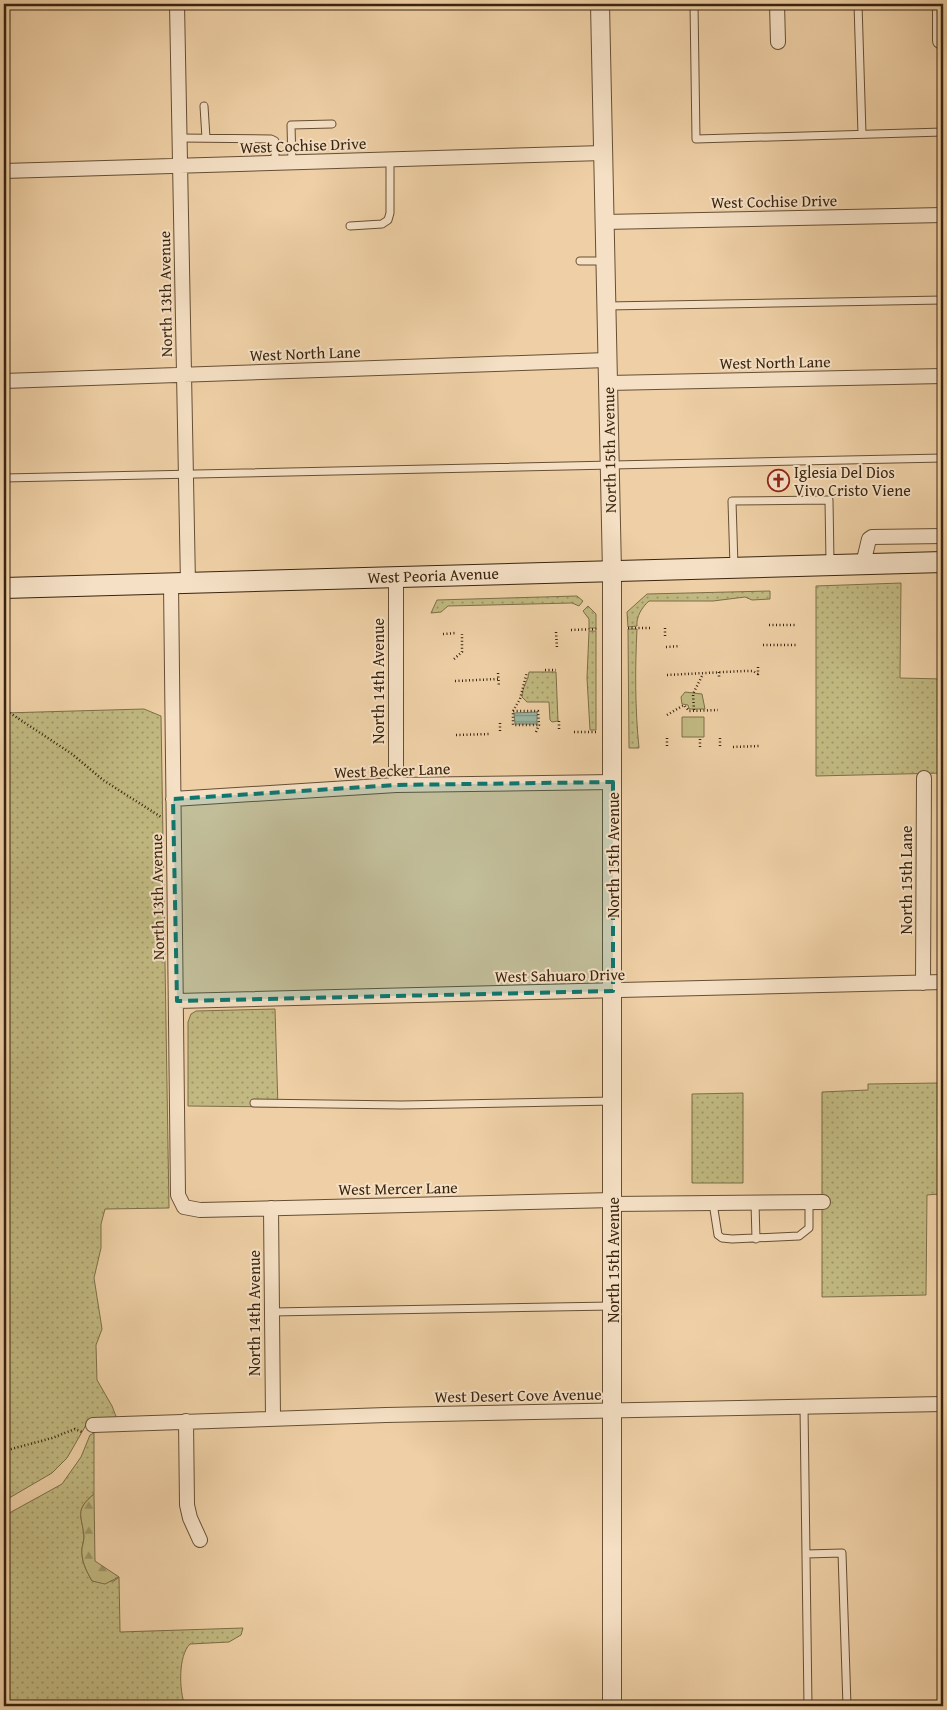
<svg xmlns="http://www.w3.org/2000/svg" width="947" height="1710" viewBox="0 0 947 1710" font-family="'Gentium Book Plus',serif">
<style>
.grass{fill:url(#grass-dots);stroke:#7d6e48}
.forest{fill:url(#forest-firs);stroke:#7d6e48}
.park{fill:#c1b981;stroke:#7d6e48}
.water{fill:url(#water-rules);stroke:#737c69}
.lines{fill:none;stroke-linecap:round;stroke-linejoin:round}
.service-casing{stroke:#664f34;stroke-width:9}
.minor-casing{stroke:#664f34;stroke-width:16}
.tertiary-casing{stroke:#664f34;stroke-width:20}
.secondary-casing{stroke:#39240e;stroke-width:22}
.path{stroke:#39240e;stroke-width:2.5;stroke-dasharray:1 2.5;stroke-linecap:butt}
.service{stroke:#f5e0c5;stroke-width:7}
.minor{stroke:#f5e0c5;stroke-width:14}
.tertiary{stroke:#f5e0c5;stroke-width:18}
.secondary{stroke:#f5e0c5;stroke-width:20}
.marked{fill:#0f766e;fill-opacity:0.2;stroke:#0f766e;stroke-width:4;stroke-dasharray:10 6;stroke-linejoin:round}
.labels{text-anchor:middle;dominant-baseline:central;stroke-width:4;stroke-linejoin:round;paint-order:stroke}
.street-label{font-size:16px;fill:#39240e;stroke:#f5e0c5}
.poi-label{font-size:16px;fill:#39240e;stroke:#f5e0c5;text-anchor:start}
</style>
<defs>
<pattern id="grass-dots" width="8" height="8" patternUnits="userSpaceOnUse" patternTransform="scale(1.25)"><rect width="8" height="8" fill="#c1b981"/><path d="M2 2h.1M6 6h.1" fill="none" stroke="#9e9668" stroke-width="1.8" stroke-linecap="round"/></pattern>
<pattern id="forest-firs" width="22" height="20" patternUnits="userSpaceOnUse" patternTransform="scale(1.25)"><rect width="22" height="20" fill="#c1b981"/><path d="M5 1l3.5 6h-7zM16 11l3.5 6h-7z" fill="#9e9668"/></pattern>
<pattern id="water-rules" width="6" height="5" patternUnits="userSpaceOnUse" patternTransform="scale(1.25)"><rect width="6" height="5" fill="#9ab7a5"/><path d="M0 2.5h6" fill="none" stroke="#7f9585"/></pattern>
</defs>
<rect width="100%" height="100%" fill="#efd0a6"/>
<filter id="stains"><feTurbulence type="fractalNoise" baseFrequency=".004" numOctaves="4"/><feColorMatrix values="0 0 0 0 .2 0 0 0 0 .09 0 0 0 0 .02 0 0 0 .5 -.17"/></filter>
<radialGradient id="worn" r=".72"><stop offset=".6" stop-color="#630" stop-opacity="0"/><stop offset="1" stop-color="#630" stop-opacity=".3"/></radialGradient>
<path class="grass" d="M901 583 900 678 943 679V773L816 776V586Z
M770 591V599L752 600 745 597 713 601H649C642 607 636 617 637 626L628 627 627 612 647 594Z
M577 596 583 601 579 606 572 603 448 606 441 612 431 613 437 600Z
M588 606 596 614V628H589V619L583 611Z
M628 629H637C635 667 635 709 639 748H629Z
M589 631H596V730H590L587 678Z
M529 672H556L558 721 552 722 550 720 549 702H527L522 697C522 687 528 682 529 672Z
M144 709 161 716 169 1208 105 1209 101 1224V1248L94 1278 102 1329 96 1345 97 1380 112 1406 117 1419 92 1420 86 1425 67 1458 52 1473 4 1501V713Z
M275 1009 278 1107 188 1106V1022L191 1014 196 1011Z
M939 1083V1194L927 1195 926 1295 822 1297V1092L868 1090V1084Z
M743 1093V1183H692V1094Z
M94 1433V1494C74 1511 82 1515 84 1536 84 1540 83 1544 82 1548 81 1561 86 1570 92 1581H114L119 1577 120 1632 243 1628 241 1635 229 1642 190 1644C178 1656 179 1690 185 1706H4V1516L62 1484 81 1457 90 1435Z"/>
<path class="forest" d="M94 1494 95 1561 119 1577 105 1584 92 1581C86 1570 81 1561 82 1548 83 1544 84 1540 84 1536 82 1515 74 1511 94 1494Z"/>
<path class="park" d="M685 692 702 694 705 709H689L688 705 682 704 681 697Z
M682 717H704V737H682Z"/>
<path class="water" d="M537 712V724H515L514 713Z"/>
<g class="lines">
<defs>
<path id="service" d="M694 4 696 139 943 132
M858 4 862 134
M177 5 214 4
M204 106 206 138
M180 138 271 139 275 141V163
M292 163 291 125 332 124
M350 226 382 224 388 220 390 213V160
M580 261H605
M607 306 943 300
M4 478 943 458
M734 566 732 501 829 500 830 562
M254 1103 402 1105 613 1101
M713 1203 718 1235 722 1238 732 1239 799 1236 809 1228V1202
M755 1203 756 1239
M272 1312 612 1306
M804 1407 808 1706
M806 1554 842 1553 847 1706"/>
<path id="minor" d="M177 4 188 584
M777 4 778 42
M940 4V41
M4 171 603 153
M604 222 943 215
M4 381 607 360
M608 383 943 376
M863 564 869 539 872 537 943 536
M171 584 178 1195 184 1207 200 1210 613 1200
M396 785V576
M173 799 396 785 613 782
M923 983 924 778
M177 1001 943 982
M613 1204 823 1202
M271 1208 273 1418
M186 1421 187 1505 190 1518 200 1540
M93 1425 386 1415 943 1404"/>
<path id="tertiary" d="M600 4 612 572V1706"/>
<path id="secondary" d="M4 588 943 562"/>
</defs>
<use href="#service" class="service-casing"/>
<use href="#minor" class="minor-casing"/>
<use href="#tertiary" class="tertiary-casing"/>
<use href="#secondary" class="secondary-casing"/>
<path class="path" d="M769 625H797
M628 628H652
M665 628V638
M571 630 597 629
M556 632 557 648
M443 634 456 633
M763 645H797
M666 647 680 646
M454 659 462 652V634
M545 670H556
M719 672V679
M498 673 499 687
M667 675 744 671H753L758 674V666
M455 681 498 679
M4 709 72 754 103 780 161 817
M694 710 693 694 703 674
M513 711 520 699 527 672
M667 715 684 705 689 711 718 710
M559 721V731
M500 723V733
M536 732 539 725 538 711H513V725H539
M574 732H597
M456 735 490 734
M667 738V748
M720 738V747
M700 747V737
M733 747 759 746
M4 1451 52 1438 75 1429 82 1432"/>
<use href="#service" class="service"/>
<use href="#minor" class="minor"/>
<use href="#tertiary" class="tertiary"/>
<use href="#secondary" class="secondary"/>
</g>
<path class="marked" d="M613 782V991L177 1001 173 799 396 785Z"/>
<defs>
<symbol id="church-ring" viewBox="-11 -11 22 22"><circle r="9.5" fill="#f5e0c5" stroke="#8f2418" stroke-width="1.5"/><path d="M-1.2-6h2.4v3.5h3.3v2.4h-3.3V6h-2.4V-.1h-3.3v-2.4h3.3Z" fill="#8f2418"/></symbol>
</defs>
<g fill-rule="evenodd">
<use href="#church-ring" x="766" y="468" width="25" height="25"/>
</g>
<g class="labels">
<g class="street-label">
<text transform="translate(303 145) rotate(-2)">West Cochise Drive</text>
<text transform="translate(774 201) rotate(-1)">West Cochise Drive</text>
<text transform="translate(165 294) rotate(-91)">North 13th Avenue</text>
<text transform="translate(305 353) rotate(-2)">West North Lane</text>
<text transform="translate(775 362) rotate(-1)">West North Lane</text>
<text transform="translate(609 450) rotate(-91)">North 15th Avenue</text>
<text transform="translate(433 575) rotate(-2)">West Peoria Avenue</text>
<text transform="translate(378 681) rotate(-90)">North 14th Avenue</text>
<text transform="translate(392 770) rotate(-2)">West Becker Lane</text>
<text transform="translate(613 855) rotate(-90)">North 15th Avenue</text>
<text transform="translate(906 880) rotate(-90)">North 15th Lane</text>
<text transform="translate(157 897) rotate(-91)">North 13th Avenue</text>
<text transform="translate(560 975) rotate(-1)">West Sahuaro Drive</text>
<text transform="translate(398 1188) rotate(-1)">West Mercer Lane</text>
<text transform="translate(613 1260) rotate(-90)">North 15th Avenue</text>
<text transform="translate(254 1313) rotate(-90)">North 14th Avenue</text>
<text transform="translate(518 1395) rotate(-1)">West Desert Cove Avenue</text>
</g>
<g class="poi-label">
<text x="794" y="472">Iglesia Del Dios<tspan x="794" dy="18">Vivo Cristo Viene</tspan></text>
</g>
</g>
<rect width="947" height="1710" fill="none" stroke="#efd0a6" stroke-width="20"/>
<rect x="5" y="5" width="937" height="1700" fill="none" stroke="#39240e" stroke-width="2.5"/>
<rect x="10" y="10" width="927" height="1690" fill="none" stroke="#39240e"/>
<rect width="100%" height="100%" filter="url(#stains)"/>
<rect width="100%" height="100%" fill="url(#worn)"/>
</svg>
